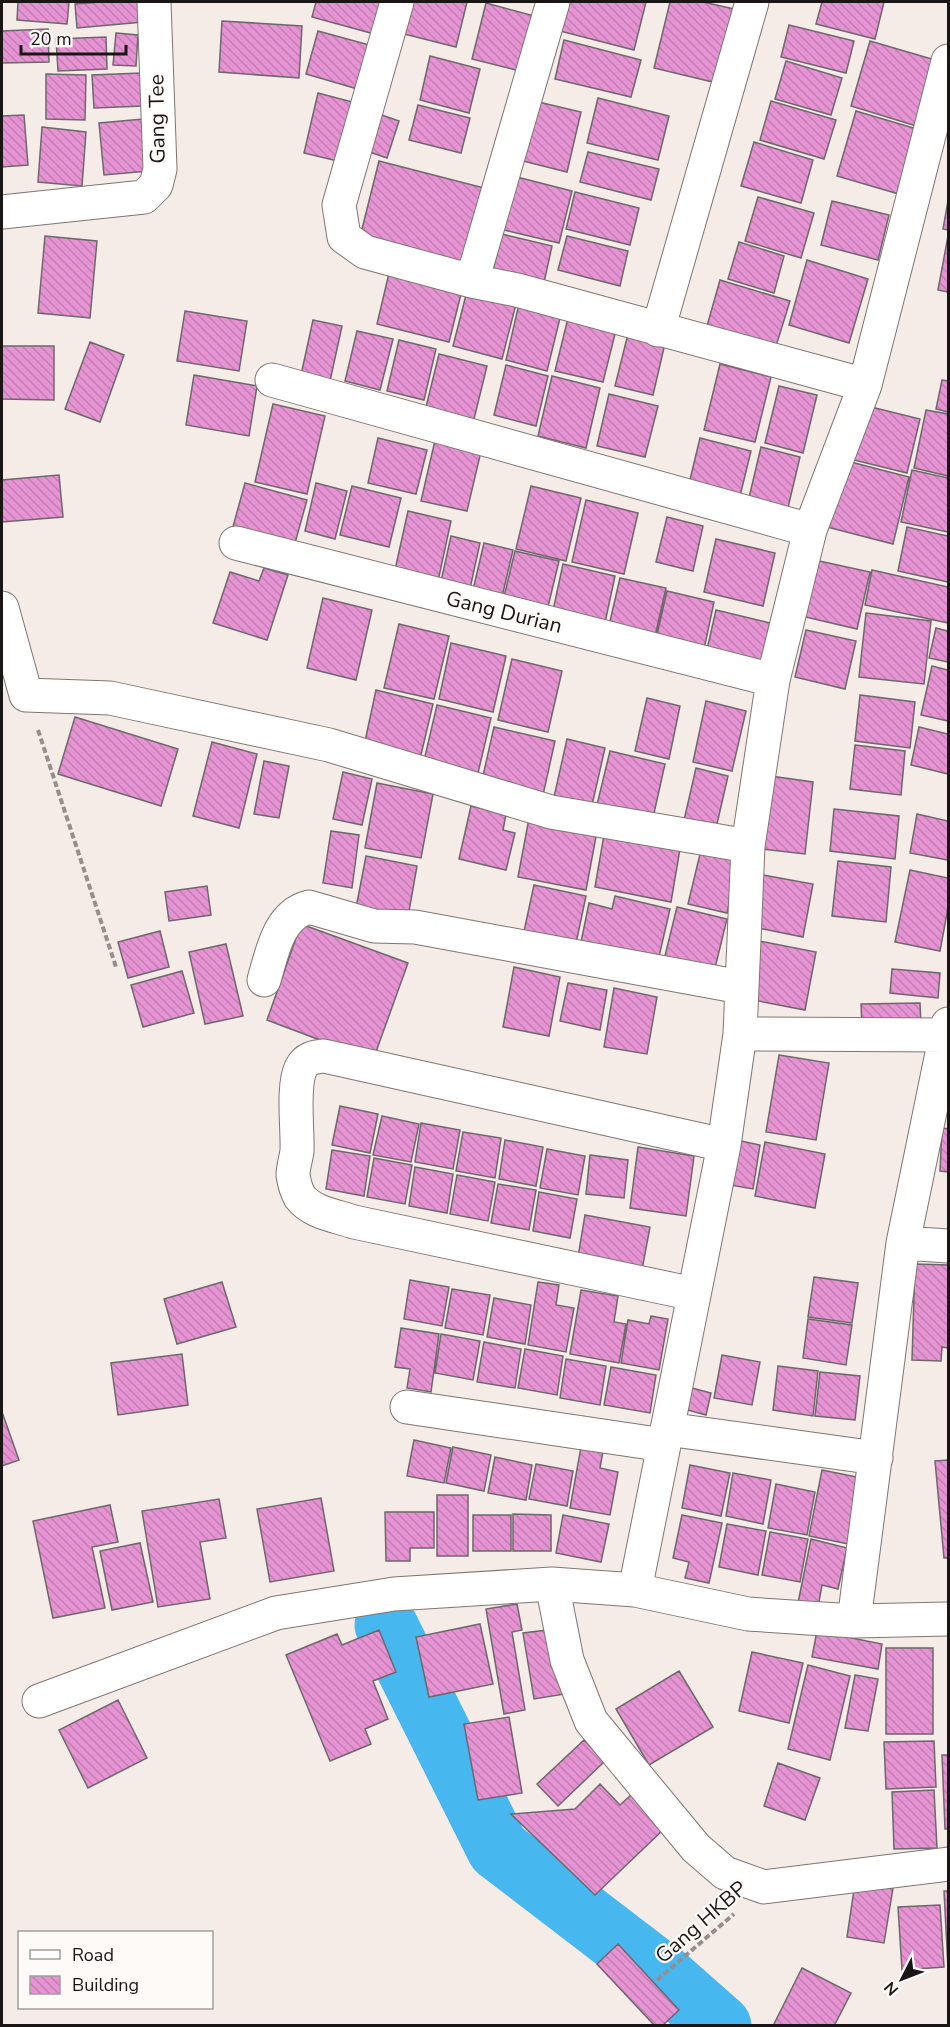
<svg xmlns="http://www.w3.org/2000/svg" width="950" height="2027" viewBox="0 0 950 2027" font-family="'Nunito Sans',sans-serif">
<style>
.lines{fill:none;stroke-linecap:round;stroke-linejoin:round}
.river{stroke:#46b7ef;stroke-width:63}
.building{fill:url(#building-back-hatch);stroke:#6e676c;stroke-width:1.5}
.minor-casing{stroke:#7f7672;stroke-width:35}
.path{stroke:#968e8c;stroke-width:4;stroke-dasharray:6 3;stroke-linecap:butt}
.minor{stroke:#fff;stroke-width:33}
.labels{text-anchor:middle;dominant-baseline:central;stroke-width:4.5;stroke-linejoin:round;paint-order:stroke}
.street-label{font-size:21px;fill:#1a1615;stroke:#fefaf8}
</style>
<defs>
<pattern id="building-back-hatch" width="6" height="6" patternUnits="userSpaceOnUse" patternTransform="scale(1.5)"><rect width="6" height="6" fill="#e693d3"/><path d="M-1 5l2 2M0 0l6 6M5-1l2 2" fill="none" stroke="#c57eb4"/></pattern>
</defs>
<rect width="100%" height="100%" fill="#f5ebe7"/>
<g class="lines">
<path class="river" d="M386 1625 498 1849 660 1973 720 2026"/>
</g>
<path class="building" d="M18 2H69L67 24 17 20Z
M101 2H141L143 22 77 28 75 4Z
M316 2H387L378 35 312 17Z
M411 2H467L456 47 404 34Z
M567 2H646L634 50 560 31Z
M670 2H703L739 10 721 84 654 68Z
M822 2H884L875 39 816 24Z
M486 3 538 17 524 72 472 59Z
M222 21 302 26 299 78 219 72Z
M789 25 854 41 846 73 781 57Z
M48 29 49 62 2 63V31Z
M318 31 373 46 361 90 306 74Z
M116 33 138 35 136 66 113 65Z
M106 37 107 69 58 71 56 39Z
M564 40 641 60 631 97 555 79Z
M870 41 942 62 923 128 851 106Z
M430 56 480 69 469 113 420 100Z
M786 61 842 78 831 115 775 99Z
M141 73 143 106 94 108 92 75Z
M46 74 86 75 85 120 46 119Z
M318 93 356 103 342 162 304 153Z
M598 98 669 116 658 160 587 143Z
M530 100 581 112 567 172 515 159Z
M771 101 836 120 824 159 760 140Z
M418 105 470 118 461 153 409 140Z
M370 111 399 121 387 158 358 148Z
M856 111 927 132 909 197 837 176Z
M24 115 28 165 2 167V116Z
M143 119 148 171 104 175 99 123Z
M42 127 86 132 82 186 38 182Z
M754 142 813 160 801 203 741 186Z
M588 152 659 169 651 200 580 182Z
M379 161 488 189 470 264 360 237Z
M517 177 572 191 559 243 504 230Z
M575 192 639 208 630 245 566 229Z
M758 197 814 213 801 258 745 241Z
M832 201 889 215 878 260 821 245Z
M948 201V230L943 229Z
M502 234 552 246 543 287 492 274Z
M45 236 97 241 90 318 38 313Z
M567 236 628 251 620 286 558 270Z
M948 236V292L938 290Z
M739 242 784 256 774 293 728 279Z
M807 260 868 279 849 343 789 325Z
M390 269 463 286 449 342 377 324Z
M720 280 790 301 776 346 707 326Z
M467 291 516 304 502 359 453 346Z
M519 304 561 314 547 371 506 360Z
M185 311 247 321 239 371 177 361Z
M569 314 617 326 603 382 555 371Z
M313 320 342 326 330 381 301 375Z
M629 330 666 339 653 395 615 386Z
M357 331 393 339 380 390 345 381Z
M399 340 436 349 424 400 387 391Z
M90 342 124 355 100 422 65 409Z
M2 346H54V400L2 399Z
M439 354 487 366 473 423 425 411Z
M720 364 771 377 755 442 704 430Z
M506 365 548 376 536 426 494 415Z
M194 375 257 386 249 436 186 425Z
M552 376 600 388 586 448 538 436Z
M942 380 948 381V412L936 409Z
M779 386 817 395 803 453 765 443Z
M609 394 658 406 645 457 597 446Z
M273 404 325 416 307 494 255 482Z
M859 404 920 419 907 473 846 458Z
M926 410 948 414V476L914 468Z
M436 436 482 447 467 511 421 501Z
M378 438 427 450 416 494 368 483Z
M700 438 751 451 739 500 688 488Z
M761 447 800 457 786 516 747 506Z
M843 460 909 477 893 544 827 527Z
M912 470 948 478V532L901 522Z
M59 475 63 517 2 522V480Z
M245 483 307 500 295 543 231 534Z
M316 483 347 491 335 539 305 531Z
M352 486 401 498 389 547 340 535Z
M531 486 581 498 566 561 516 549Z
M586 500 638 513 624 574 572 562Z
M408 511 451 521 438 581 395 570Z
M667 517 703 526 693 571 656 562Z
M907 527 948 536V582L898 571Z
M451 536 480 543 469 593 440 586Z
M716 539 775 553 763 606 704 592Z
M484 543 513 550 501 601 472 594Z
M515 551 559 561 545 619 501 609Z
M810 559 870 572 857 629 797 615Z
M563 564 615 576 603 632 551 620Z
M264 568 288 575 267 640 213 623 230 572 259 581Z
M872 570 948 587V623L865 605Z
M620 578 666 588 654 641 608 630Z
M667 591 714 602 703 654 655 643Z
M323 598 372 610 356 680 307 668Z
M716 610 770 623 760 667 706 654Z
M866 613 931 621 924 684 859 677Z
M399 624 449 636 434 699 384 688Z
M936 628 948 631V662L929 658Z
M806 630 856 641 845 689 795 677Z
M451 643 506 656 493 712 439 699Z
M512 659 562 671 548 732 498 720Z
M932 666 948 670V721L921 715Z
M376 690 433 704 420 759 364 746Z
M860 695 915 702 910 748 855 741Z
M647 698 680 706 669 759 635 751Z
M706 701 746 711 732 771 693 762Z
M437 705 491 718 477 777 423 765Z
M75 717 178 749 161 806 58 774Z
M494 727 555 741 541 804 480 789Z
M919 727 948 734V774L911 765Z
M567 739 605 748 590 814 552 806Z
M212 742 257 754 239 828 193 816Z
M855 745 905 751 901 795 850 789Z
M610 751 665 764 652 822 596 809Z
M264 761 289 766 279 818 254 814Z
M696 768 728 776 714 837 682 829Z
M343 772 372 779 362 825 333 819Z
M763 775 813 782 805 854 754 848Z
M377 783 433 794 421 858 365 848Z
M471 806 506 814 503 830 515 833 506 870 459 859Z
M834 809 899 816 895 859 830 851Z
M530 813 598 826 586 890 518 877Z
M917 814 948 821V860L910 853Z
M605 829 681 843 671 902 595 887Z
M331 831 359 835 352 888 323 883Z
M701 850 739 860 727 913 688 904Z
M366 856 417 866 408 917 356 908Z
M838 861 891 867 886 922 832 916Z
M910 870 948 878V908L940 951 895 942Z
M763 875 813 884 803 937 753 927Z
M534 885 586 896 575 948 523 936Z
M207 886 211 915 169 921 165 892Z
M615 896 670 909 657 965 580 947 589 903 612 909Z
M677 907 727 919 714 972 664 960Z
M301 924 408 963 373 1060 267 1020Z
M160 931 169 967 128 978 118 942Z
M759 941 816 952 805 1010 748 999Z
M226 944 243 1016 205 1024 189 952Z
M514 967 560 977 549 1036 503 1027Z
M892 969 940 973 938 998 890 993Z
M182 971 194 1013 143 1027 131 985Z
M568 983 607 990 600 1030 560 1021Z
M614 988 657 997 647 1054 604 1047Z
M920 1003 921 1026 862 1027 861 1004Z
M779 1055 829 1063 816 1140 766 1132Z
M340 1106 378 1114 370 1153 332 1145Z
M382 1116 419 1124 411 1162 373 1155Z
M421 1123 460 1130 453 1169 415 1162Z
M942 1128 948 1129V1172L940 1171Z
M463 1132 501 1138 495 1178 456 1171Z
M732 1139 760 1145 753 1189 724 1184Z
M505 1140 543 1147 536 1186 499 1179Z
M765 1142 825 1154 815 1208 755 1196Z
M638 1147 694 1156 686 1216 630 1208Z
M547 1149 585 1156 578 1195 540 1188Z
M332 1150 370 1156 364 1196 326 1189Z
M590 1155 628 1160 624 1198 586 1194Z
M374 1158 412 1165 405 1204 367 1197Z
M415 1167 453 1174 447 1213 409 1206Z
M457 1175 495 1182 488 1221 450 1214Z
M498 1184 536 1190 529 1230 491 1223Z
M539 1192 577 1199 570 1238 533 1231Z
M585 1215 650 1227 641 1275 577 1263Z
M915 1264 948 1265V1348L942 1347 941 1361 912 1360Z
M814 1277 858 1283 852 1323 808 1317Z
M410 1280 449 1287 442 1326 404 1319Z
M222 1282 236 1327 177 1344 164 1299Z
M538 1282 559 1285 556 1305 574 1308 566 1352 528 1345Z
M452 1289 490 1295 483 1335 445 1328Z
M581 1290 618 1296 614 1322 626 1324 619 1363 570 1354Z
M494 1298 531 1305 525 1344 487 1337Z
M651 1316 668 1319 659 1370 621 1363 628 1320 649 1324Z
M808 1319 852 1325 846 1365 803 1358Z
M401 1328 439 1334 431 1392 407 1388 410 1369 395 1367Z
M441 1334 480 1341 473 1380 435 1373Z
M484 1342 521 1349 515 1388 477 1382Z
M525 1349 563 1356 557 1395 518 1388Z
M182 1354 188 1405 118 1415 111 1363Z
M722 1355 760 1362 752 1405 714 1398Z
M566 1359 606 1366 600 1405 560 1398Z
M778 1366 818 1371 813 1416 773 1410Z
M611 1367 656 1375 650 1413 604 1405Z
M820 1372 860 1376 855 1420 815 1416Z
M688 1387 711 1393 706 1415 684 1409Z
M2 1412 19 1460 2 1466Z
M414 1440 451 1448 444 1483 407 1476Z
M453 1447 491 1455 484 1491 446 1483Z
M581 1447 603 1451 600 1468 618 1472 610 1515 570 1508Z
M495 1457 532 1465 526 1500 488 1493Z
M948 1460V1558H944L935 1461Z
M536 1464 573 1471 567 1506 529 1499Z
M690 1465 730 1473 721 1516 682 1508Z
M822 1470 862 1478 849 1544 809 1536Z
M733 1473 771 1480 763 1524 726 1516Z
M776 1484 815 1492 807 1535 768 1528Z
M437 1495H468V1556H437Z
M321 1498 334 1571 270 1582 257 1509Z
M219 1499 226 1538 200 1542 210 1599 158 1607 142 1511Z
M110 1505 118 1542 92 1547 105 1608 53 1618 33 1521Z
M385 1512H434V1548H410V1561H386Z
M513 1514 551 1515V1551H513Z
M473 1515H511V1551H473Z
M563 1515 609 1524 601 1562 556 1553Z
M682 1515 722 1523 709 1583 685 1578 689 1562 673 1558Z
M727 1524 766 1531 758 1575 719 1567Z
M770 1532 808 1539 800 1582 762 1575Z
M811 1539 847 1548 838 1589 822 1585 818 1607 798 1603Z
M140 1543 153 1602 112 1610 100 1551Z
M517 1604 522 1630 512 1632 525 1710 504 1714 486 1609Z
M480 1624 493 1684 429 1697 416 1637Z
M555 1629 565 1694 534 1699 523 1633Z
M379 1630 396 1672 373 1681 388 1719 365 1729 371 1744 330 1761 286 1655 337 1634 342 1645Z
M817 1631 882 1644 878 1669 812 1657Z
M886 1648H933V1734H886Z
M752 1652 803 1663 789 1723 739 1711Z
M808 1665 850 1676 830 1760 788 1749Z
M679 1671 713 1727 649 1765 616 1709Z
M855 1675 878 1679 868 1731 845 1728Z
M118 1700 147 1758 88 1788 59 1730Z
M509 1717 522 1793 478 1800 464 1724Z
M584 1740 605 1761 558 1806 537 1784Z
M934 1741 936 1787 886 1789 884 1742Z
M942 1755H948V1829H945Z
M778 1763 820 1778 805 1820 764 1806Z
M600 1784 620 1805 632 1794 664 1829 595 1895 511 1814 575 1809Z
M934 1790 937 1848 894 1849 892 1792Z
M855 1883 893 1888 884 1943 847 1937Z
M944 1891H948V1968Z
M940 1905 944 1967 902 1970 898 1907Z
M618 1944 679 2010 662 2026H655L597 1964Z
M802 1968 851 1993 834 2026H773Z"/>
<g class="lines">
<defs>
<path id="minor" d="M397 2 339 205 344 237 365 252 472 281 517 290 865 385
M2 212 144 197 156 185 160 169 154 2
M472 281 553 2
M658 330 752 2
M272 380 810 530
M236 543 773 680
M2 608 26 695 110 698 329 745 551 812 748 846
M264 980C272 953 278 915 309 907L374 926 415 927 741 987
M740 1034 946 1035
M903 1243 948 1246
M694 1294 354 1222C337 1216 312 1213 300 1197 296 1190 294 1182 293 1175 293 1167 296 1159 297 1151 298 1130 292 1086 301 1068 306 1058 314 1057 324 1056L724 1145
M407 1407 664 1445
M667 1429 876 1458
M552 1584 567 1660 591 1721 696 1848 725 1873 764 1887 948 1864
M635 1590 724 1145 740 1034 748 846 773 680 810 530 865 385 948 61
M854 1621 903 1243 948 1024
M39 1701 276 1613 394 1594 552 1584 635 1590 748 1614 854 1621 948 1619"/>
</defs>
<use href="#minor" class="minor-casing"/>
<path class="path" d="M38 730 116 967
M657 1980 734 1914"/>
<use href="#minor" class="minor"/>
</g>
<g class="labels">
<g class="street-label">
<text transform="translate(157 119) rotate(-91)">Gang Tee</text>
<text transform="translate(504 612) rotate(14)">Gang Durian</text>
<text transform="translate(701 1922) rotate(-41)">Gang HKBP</text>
</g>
</g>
<rect width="950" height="2027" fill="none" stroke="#1a1615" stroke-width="6"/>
<rect x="18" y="1931" width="195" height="78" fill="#fefaf8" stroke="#a39f9d" stroke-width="1.5"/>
<rect x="30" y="1950" width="30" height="9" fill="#ffffff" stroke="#a39f9d" stroke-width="1.5"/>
<text x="72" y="1961" font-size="18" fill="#1a1615">Road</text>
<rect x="30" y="1976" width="30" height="18" fill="url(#building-back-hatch)" stroke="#a39f9d" stroke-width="1.5"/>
<text x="72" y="1991" font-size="18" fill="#1a1615">Building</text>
<g transform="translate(902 1979) rotate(228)" stroke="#fefaf8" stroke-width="4.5" paint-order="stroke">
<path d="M0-4.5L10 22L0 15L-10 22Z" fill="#1a1615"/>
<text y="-9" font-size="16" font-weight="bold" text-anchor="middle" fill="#1a1615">N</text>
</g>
<path d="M21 45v9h105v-9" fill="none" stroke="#1a1615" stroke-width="3"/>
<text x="30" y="45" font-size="18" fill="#1a1615" stroke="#fefaf8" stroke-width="4.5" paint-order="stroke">20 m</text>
</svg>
